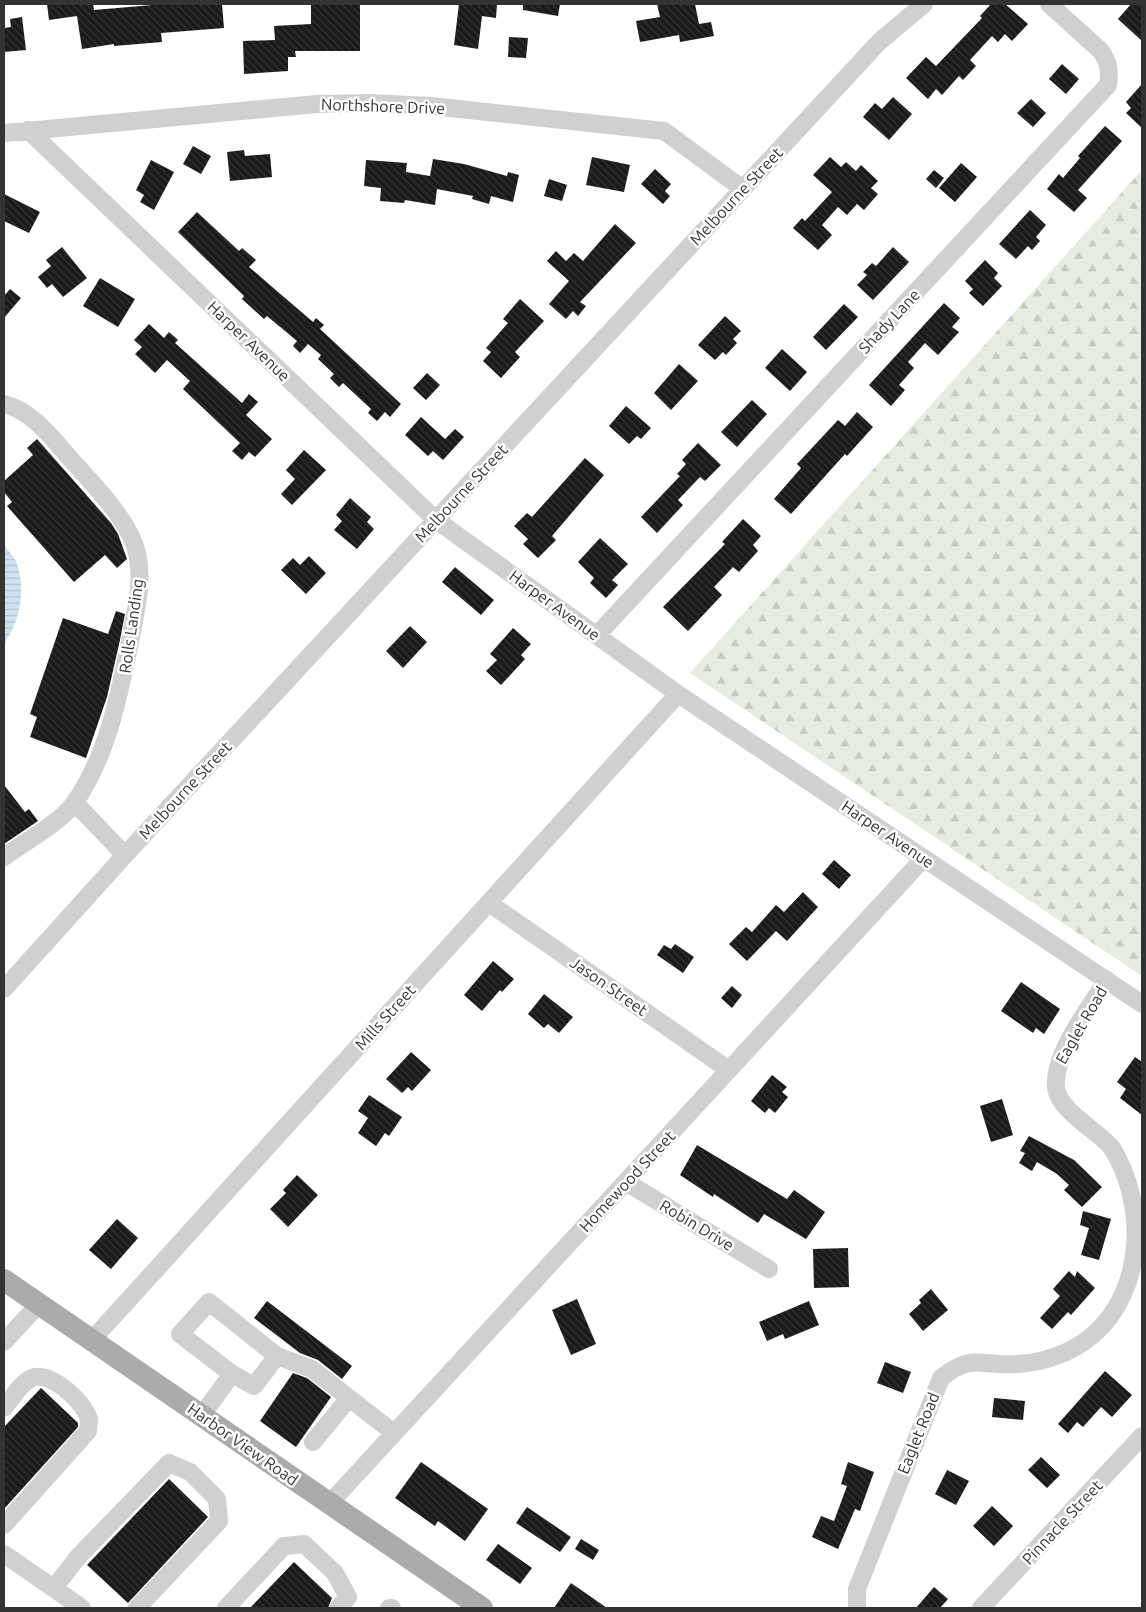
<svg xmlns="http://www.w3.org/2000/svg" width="1146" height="1612" viewBox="0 0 1146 1612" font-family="Ubuntu,sans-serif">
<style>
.forest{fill:url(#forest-firs)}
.water{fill:url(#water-rules)}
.building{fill:url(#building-back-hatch)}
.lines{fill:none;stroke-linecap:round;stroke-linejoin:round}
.minor{stroke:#d0d0d0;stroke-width:18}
.major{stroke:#ababab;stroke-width:22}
.labels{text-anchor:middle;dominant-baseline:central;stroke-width:5;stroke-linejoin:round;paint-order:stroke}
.street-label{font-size:16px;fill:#333;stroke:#fff}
</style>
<defs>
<pattern id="forest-firs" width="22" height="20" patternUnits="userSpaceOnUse" patternTransform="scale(1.25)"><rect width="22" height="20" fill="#e6ecdf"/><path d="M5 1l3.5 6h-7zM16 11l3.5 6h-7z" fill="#c6cbc0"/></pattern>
<pattern id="water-rules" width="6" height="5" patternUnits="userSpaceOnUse" patternTransform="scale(1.25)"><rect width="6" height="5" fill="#cfe2ee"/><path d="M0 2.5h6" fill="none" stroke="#b2c2cd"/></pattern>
<pattern id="building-back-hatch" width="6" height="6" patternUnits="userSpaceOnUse" patternTransform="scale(1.25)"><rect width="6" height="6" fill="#1a1a1a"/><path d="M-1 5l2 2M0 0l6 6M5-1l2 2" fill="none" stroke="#333"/></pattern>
</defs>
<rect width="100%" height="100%" fill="#fff"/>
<path class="forest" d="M1142 170V976L690 673Z"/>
<path class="water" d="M4 545C8 551 15 557 17 564 26 589 20 623 4 643Z"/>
<path class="building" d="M47 4H93L94 10 164 4H222L224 28 161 33 162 42 114 46V44L82 49 77 16 49 20Z
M311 4H360V51H295L296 57H288V71L244 74 243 41 275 40 274 26 311 24Z
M459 4H497L496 18 482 16 478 49 454 45Z
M523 4H560L558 16 523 10Z
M657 4H695L699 24 711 22 714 36 680 42 679 35 640 42 636 21 660 17Z
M991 4H1005L1028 24 1012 41 1005 34 998 42 992 36 970 60 976 66 963 80 959 76 942 95 936 89 928 99 906 78 926 57 936 66 982 18 980 16Z
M1131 4H1142V41L1118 19Z
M22 17 26 50 4 52V28L11 27 10 19Z
M509 37 528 38 526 58 508 57Z
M1062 64 1079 79 1066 94 1049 79Z
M1142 84V128L1126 113 1131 108 1126 102Z
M893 97 912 114 889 140 863 117 875 103 882 109Z
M1031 99 1046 113 1033 127 1017 113Z
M1105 126 1122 141 1078 190 1087 198 1074 212 1047 189 1059 174 1063 178 1080 158 1078 156Z
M193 146 211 156 201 174 183 164Z
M244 150 245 156 270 154 272 177 230 181 227 152Z
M592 157 630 165 624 192 586 185Z
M830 157 841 167 846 162 856 171 861 165 878 181 871 188 878 194 864 210 857 204 847 215 838 207 822 225 832 235 818 250 793 228 802 218 805 221 832 192 813 175Z
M433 159 464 164 507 176 508 172 519 175 513 202 491 196 489 204 472 199 473 196 437 189 435 205 405 200 404 203 380 201 381 188 364 186 366 160 407 163 406 172 430 176Z
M151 160 174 172 154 210 140 202 144 195 136 190Z
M961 163 977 177 955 202 939 188Z
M655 169 671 184 665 191 670 196 663 204 641 184Z
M934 170 944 178 936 188 926 179Z
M549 179 567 185 562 201 544 196Z
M4 194 40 212 29 233 4 221Z
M1030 210 1046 225 1036 237 1040 241 1032 250 1028 246 1016 259 999 244Z
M197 212 239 251 242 248 256 260 249 267 313 322 316 318 324 325 320 329 401 404 390 417 385 412 377 421 368 413 371 409 343 383 339 387 330 378 334 374 318 359 321 355 308 344 300 353 293 346 297 341 267 316 264 319 242 299 244 296 178 232Z
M615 224 636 243 580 302 586 306 578 316 573 311 566 319 549 304 569 281 547 261 556 251 566 261 574 253 583 261Z
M62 247 87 278 63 297 52 284 47 288 38 277 51 266 46 260Z
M893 247 909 262 873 300 857 285 867 275 863 272 872 263 876 266Z
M985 260 998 273 994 278 1002 286 983 306 969 293 973 289 965 281Z
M100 278 135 299 118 327 83 306Z
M10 289 21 298 4 318V296Z
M520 299 544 321 515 352 520 357 501 378 483 361 491 352 486 348 508 323 503 319Z
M944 303 960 318 952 327 959 332 938 355 925 343 908 362 914 368 899 385 905 390 891 406 869 385Z
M844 304 858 317 826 350 813 337Z
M725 316 741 331 733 339 737 343 726 355 723 352 715 360 698 345Z
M149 324 164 338 169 332 178 340 175 343 242 403 249 394 258 402 246 415 272 439 255 457 249 452 242 460 232 451 240 443 183 389 190 381 167 360 155 373 135 354 142 347 134 340Z
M782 349 807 372 790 391 765 368Z
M679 364 698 381 671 410 654 393Z
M427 373 440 385 426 400 413 388Z
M752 400 767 414 737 447 721 432Z
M626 406 651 428 641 439 637 436 629 444 609 426Z
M857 412 873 427 847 456 845 454 791 514 774 499 801 468 797 464 838 420 845 426Z
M421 417 445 439 455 429 464 437 443 460 433 451 428 456 405 435Z
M37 439 111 523 118 534 127 559 117 568 105 555 74 582 7 506 12 502 4 492V481L33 455 27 448Z
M698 443 721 465 705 481 700 477 678 500 683 505 657 533 641 517 680 476 677 474 686 464 682 460Z
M304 450 326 470 292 505 281 494 295 479 286 470Z
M585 458 604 475 552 536 556 540 538 558 523 544 528 539 514 526 527 513 532 517Z
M350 498 371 517 367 522 374 529 357 549 334 530 342 521 336 515Z
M743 519 761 536 753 545 758 551 739 572 733 567 714 587 722 595 688 631 663 607 725 544 722 542Z
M600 538 628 564 612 580 618 585 606 598 590 583 594 578 578 562Z
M309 556 326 573 306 594 281 570 293 558 300 565Z
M455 567 494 600 481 615 442 582Z
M116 611 125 614 120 640 107 697 86 758 30 737 37 717 30 714 63 618 108 634Z
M410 626 427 642 403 668 386 651Z
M513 628 531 644 521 655 525 659 501 685 486 671 497 660 490 654Z
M4 785 25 812 29 809 38 821 4 844Z
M834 860 851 875 839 889 822 874Z
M803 892 818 907 787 941 776 931 747 961 729 944 746 927 752 932 776 905 784 912Z
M675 944 694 957 683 973 657 955 664 945 671 949Z
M493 961 514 979 502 992 500 990 482 1011 464 995Z
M1021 982 1060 1009 1044 1034 1036 1028 1033 1033 1001 1011Z
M732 986 742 995 732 1008 721 998Z
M544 994 573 1017 559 1033 548 1024 544 1028 528 1014Z
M411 1052 431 1070 412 1091 408 1087 402 1093 386 1079Z
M1135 1057 1142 1062V1115L1120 1098 1126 1089 1117 1082Z
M772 1075 787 1087 782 1092 788 1097 775 1113 769 1108 765 1113 751 1101Z
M369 1095 402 1117 389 1136 385 1133 376 1146 358 1133 368 1118 358 1111Z
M1002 1099 1013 1135 991 1142 980 1106Z
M1029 1136 1074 1160 1102 1187 1082 1207 1064 1190 1069 1185 1057 1174 1037 1162 1032 1171 1019 1163 1025 1153 1020 1151Z
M697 1145 787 1199 794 1190 825 1212 806 1239 764 1214 758 1223 714 1194 713 1197 680 1175Z
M297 1175 318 1195 288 1227 270 1209 286 1193 283 1190Z
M1083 1211 1111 1219 1099 1260 1081 1255 1089 1228 1080 1225Z
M117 1219 138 1238 111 1269 89 1250Z
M848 1248 849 1287 814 1288 813 1249Z
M1069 1271 1075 1277 1077 1271 1095 1288 1071 1315 1068 1312 1052 1329 1040 1318 1060 1296 1053 1289Z
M931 1289 948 1310 923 1331 909 1314 921 1303 919 1300Z
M577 1299 596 1344 571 1355 552 1310Z
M267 1301 352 1366 342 1379 318 1360 300 1353 254 1318Z
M809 1301 819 1325 785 1339 783 1334 767 1341 759 1322Z
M885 1362 911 1372 903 1393 877 1383Z
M1105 1371 1132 1395 1112 1417 1101 1407 1083 1427 1077 1422 1068 1433 1058 1424Z
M293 1373 307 1378 331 1397 296 1447 260 1421Z
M41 1388 78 1423V1427L4 1509V1427Z
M994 1398 1025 1401 1023 1420 992 1417Z
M1041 1457 1060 1475 1047 1488 1028 1470Z
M421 1462 488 1509 465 1541 438 1521 435 1526 395 1498Z
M848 1462 874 1472 860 1511 855 1509 838 1549 812 1537 821 1516 834 1521 847 1486 841 1484Z
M947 1470 969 1481 956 1505 935 1494Z
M169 1479 208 1517 128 1603 87 1565Z
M992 1506 1013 1526 994 1546 973 1526Z
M527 1507 571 1537 560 1552 516 1523Z
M581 1539 599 1550 593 1560 575 1549Z
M498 1544 532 1568 520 1584 486 1560Z
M294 1562 332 1598 328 1608H250Z
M571 1583 607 1608H554Z
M934 1587 948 1599 940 1608H916Z"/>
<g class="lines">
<path class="minor" d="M28 130 436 520 678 694 1142 1004
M4 133 317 104 370 103 431 106 664 131 743 189
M4 404C35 412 54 441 75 464 95 486 130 522 137 553 144 583 135 613 130 642 119 696 107 756 75 802 63 821 23 843 4 857
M597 635 1108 85C1110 71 1109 63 1101 51L1049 4
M75 803 125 855
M489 903 729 1070
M4 989 125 855 879 42 924 4
M626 1182 769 1269
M92 1340 678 694
M4 1342 39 1304
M232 1374 180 1334 209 1302 277 1356
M4 1408C11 1400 20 1384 30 1379 49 1368 84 1402 89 1419 89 1423 88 1427 88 1431L4 1525
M202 1415 232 1374 254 1386 277 1356 312 1369 394 1433
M313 1442 349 1398
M329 1504 924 858
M4 1554 82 1608
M54 1588 78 1557 169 1463 190 1472 217 1499 219 1521 137 1608
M226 1608 284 1546 304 1544 335 1573 348 1597 338 1608
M389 1608H392
M857 1608V1589L941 1378C973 1352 981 1367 1016 1364 1043 1363 1072 1353 1093 1335 1146 1289 1146 1203 1112 1148 1097 1130 1059 1111 1056 1088 1053 1053 1089 1009 1107 980
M981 1608 1142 1436"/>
<path class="major" d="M4 1280 482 1608"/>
</g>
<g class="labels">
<g class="street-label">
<text transform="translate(383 106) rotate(2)">Northshore Drive</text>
<text transform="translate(736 196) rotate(-47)">Melbourne Street</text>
<text transform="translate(889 321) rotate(-47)">Shady Lane</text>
<text transform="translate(249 341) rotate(44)">Harper Avenue</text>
<text transform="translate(461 493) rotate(-47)">Melbourne Street</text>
<text transform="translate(555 605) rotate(36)">Harper Avenue</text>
<text transform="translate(131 626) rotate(-82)">Rolls Landing</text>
<text transform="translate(185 790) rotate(-47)">Melbourne Street</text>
<text transform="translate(888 834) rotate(34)">Harper Avenue</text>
<text transform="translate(609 986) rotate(35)">Jason Street</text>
<text transform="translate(385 1017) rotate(-48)">Mills Street</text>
<text transform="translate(1081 1025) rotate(-60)">Eaglet Road</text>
<text transform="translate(627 1181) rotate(-47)">Homewood Street</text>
<text transform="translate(697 1225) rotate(31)">Robin Drive</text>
<text transform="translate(918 1433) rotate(-68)">Eaglet Road</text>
<text transform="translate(243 1444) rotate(35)">Harbor View Road</text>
<text transform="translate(1062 1522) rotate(-47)">Pinnacle Street</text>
</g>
</g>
<rect width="1146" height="1612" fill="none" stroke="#333333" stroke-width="10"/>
</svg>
